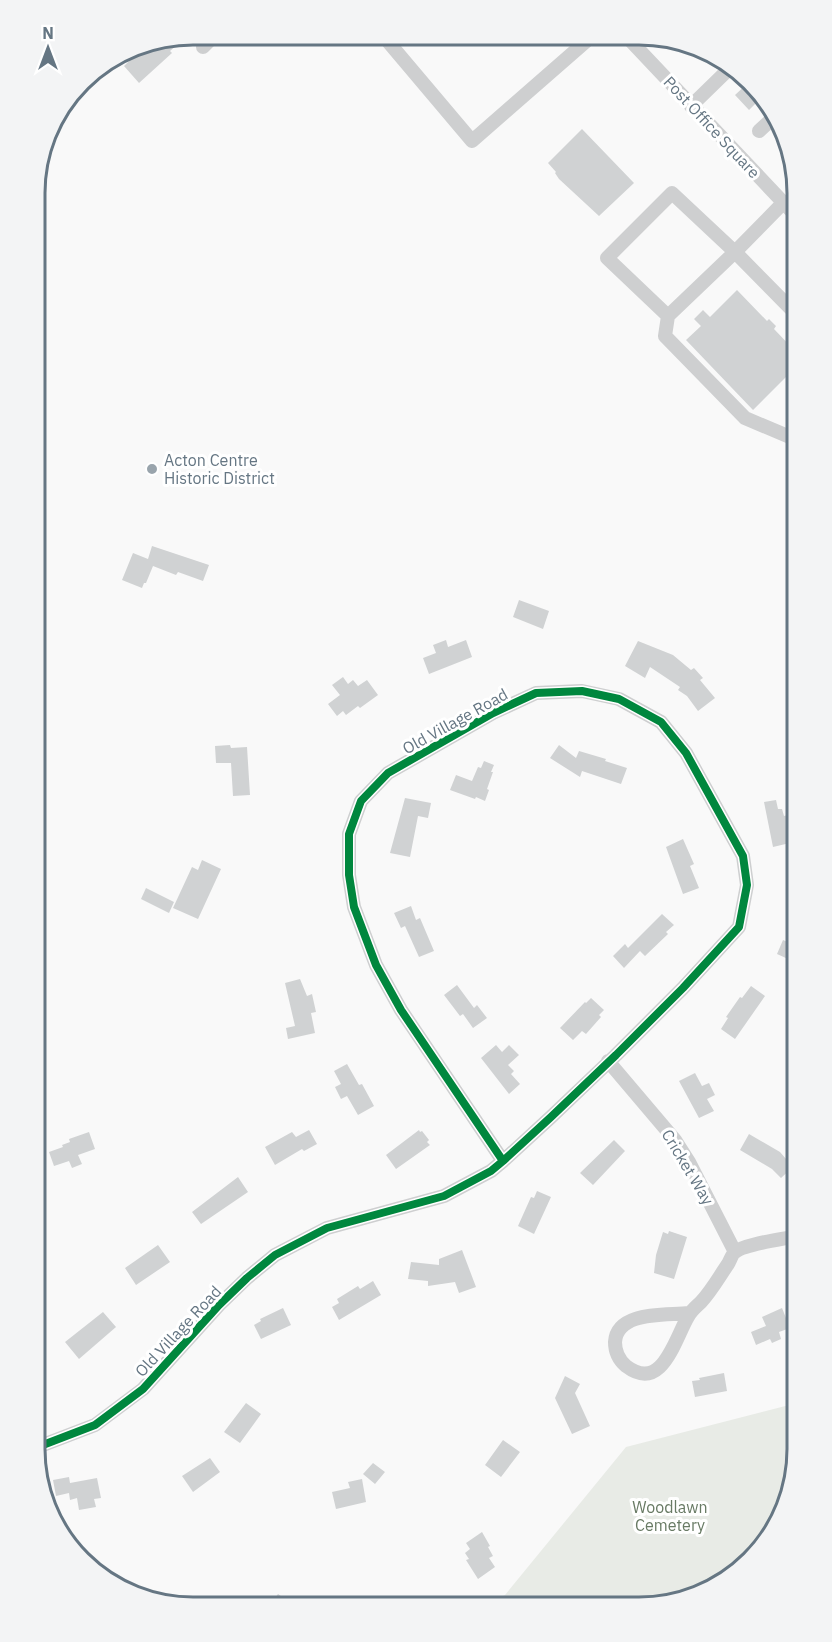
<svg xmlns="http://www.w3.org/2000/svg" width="832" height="1642" viewBox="0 0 832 1642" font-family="'IBM Plex Sans',sans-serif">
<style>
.green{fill:#e8ebe6}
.building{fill:#d0d2d3}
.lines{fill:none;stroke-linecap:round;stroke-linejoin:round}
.minor{stroke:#cecfd0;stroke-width:14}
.cycleway-casing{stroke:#fff;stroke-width:11}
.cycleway{stroke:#00873e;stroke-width:8}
.poi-dot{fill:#99a4ac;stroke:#fff;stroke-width:2}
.labels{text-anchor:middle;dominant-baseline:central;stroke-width:6;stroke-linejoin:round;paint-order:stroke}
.street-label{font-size:16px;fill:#657683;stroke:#fff}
.poi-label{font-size:16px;fill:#657683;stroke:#fff;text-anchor:start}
.park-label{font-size:16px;fill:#687a64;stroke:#fff}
.rim{fill:none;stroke:#657683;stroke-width:3}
</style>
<rect width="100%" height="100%" fill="#f9f9f9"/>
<path class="green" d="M797 1403V1459L764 1546 689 1599 639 1607H481L505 1595 626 1447Z"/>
<path class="building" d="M187 36 170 51 172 53 139 83 124 66 147 44Z
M749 82 760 99 749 110 735 95Z
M582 129 634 183 599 216 559 179 555 173 556 172 548 163Z
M737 290 767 321 769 319 776 326 774 329 797 353V366L753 410 686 340 701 326 694 319 703 310 710 317Z
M152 546 209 565 203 581 178 572 176 575 153 566 146 583H144L142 588 122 580 133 553 148 559Z
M519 600 549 611 543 629 513 617Z
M446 640 448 647 466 640 472 657 429 674 423 658 436 653 433 645Z
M638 641 673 655 691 670 694 668 703 678 700 680 715 698 698 711 687 696 678 690 680 687 650 667 645 678 625 666Z
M343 677 348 684 353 680 358 686 367 680 378 695 360 708 358 706 346 715 343 711 337 716 328 704 340 695 332 685Z
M230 745 231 748 247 747 250 795 233 796 231 763H216L215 746Z
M559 745 576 758 579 751 606 759 605 761 627 768 621 784 582 771 580 777 550 758Z
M484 761 494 765 491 772H493L487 789 489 790 485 801 476 797 475 799 450 790 456 775 472 781 478 767 481 768Z
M405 798 431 803 428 818 418 816 410 857 390 853Z
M776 800 778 809H782L784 816 788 815 794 842 773 847 764 802Z
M683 839 694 864 690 866 699 888 683 894 666 847Z
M202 860 221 869 198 919 173 908 192 867 198 870Z
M146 888 174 902 169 913 141 899Z
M411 906 416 920 420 918 434 951 419 957 405 926 401 928 394 913Z
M662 914 674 925 666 932 668 934 645 956 640 951 624 968 613 956 625 944 628 948Z
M783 940 797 946V963L777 954Z
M300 979 307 996 312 994 316 1012 311 1013 315 1033 288 1039 286 1028 295 1026 285 983Z
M457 985 474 1008 477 1005 487 1018 473 1028 463 1014 460 1016 444 995Z
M751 986 765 996 735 1039 721 1029 728 1018 726 1017 740 997 742 998Z
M591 998 604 1010 599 1015 601 1017 586 1034 582 1031 573 1040 560 1028 585 1002 586 1003Z
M496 1045 502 1052 509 1045 519 1055 508 1065 514 1071 511 1074 520 1084 509 1094 481 1058Z
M347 1064 359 1085 362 1084 374 1106 358 1115 347 1096 341 1099 335 1087 341 1084 334 1071Z
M695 1073 702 1086 709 1083 715 1095 707 1099 714 1111 699 1118 679 1081Z
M309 1130 317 1144 304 1151 302 1149 275 1165 265 1147 292 1132 296 1137Z
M419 1130 420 1132 422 1131 429 1140 427 1142 430 1145 396 1169 386 1155Z
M89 1132 95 1149 78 1155 82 1164 72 1168 69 1161 54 1166 49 1152 63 1147 62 1145 70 1142 69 1139Z
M749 1134 780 1152 793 1167 781 1178 772 1169 740 1150Z
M614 1140 625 1151 593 1185 580 1173Z
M238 1177 248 1192 201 1224 192 1212Z
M537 1191 551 1197 534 1234 518 1226 531 1197 534 1198Z
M669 1231 687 1237 674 1279 654 1273 656 1255 663 1232 668 1234Z
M158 1245 170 1262 136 1285 125 1268Z
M462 1250 476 1287 459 1293 455 1282 428 1286V1281L408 1279 411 1262 439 1265V1259Z
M373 1281 381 1295 339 1320 332 1307 339 1303 337 1299 358 1286 360 1289Z
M283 1308 291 1325 261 1339 254 1325 261 1321 260 1319Z
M782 1308 790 1328 779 1332 781 1339 772 1343 770 1339 756 1345 751 1332 766 1326 762 1317Z
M103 1312 116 1327 79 1359 65 1342Z
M724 1373 727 1391 695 1397 692 1381 700 1380 699 1378Z
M565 1376 580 1384 575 1393 590 1426 572 1434 555 1398Z
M246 1403 261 1414 240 1443 224 1432Z
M503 1440 520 1452 501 1477 485 1465Z
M210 1458 220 1472 193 1492 182 1476Z
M373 1463 385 1472 375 1484 363 1474Z
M69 1477 70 1483 97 1478 101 1498 94 1499 96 1507 79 1510 77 1498 70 1500 69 1493 56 1496 53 1480Z
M362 1479 366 1502 336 1509 332 1492 350 1488 348 1482Z
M482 1532 490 1546 488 1547 493 1556 489 1558 495 1567 478 1579 466 1560 469 1559 465 1553 470 1549 466 1543Z
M278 1594 295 1606H269Z"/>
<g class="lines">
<path class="minor" d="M388 36 385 38 472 141 591 37
M627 37 797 217
M203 47 215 35
M691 106 730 68
M759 131 773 118
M668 316 607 258 672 193 735 252 784 202
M797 440 745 418 665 336 668 316 735 252 797 315
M608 1061 675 1140 689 1162 735 1252
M689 1313C668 1316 617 1310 615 1342 615 1351 619 1360 626 1366 663 1394 675 1337 689 1315 692 1310 697 1306 701 1302 712 1290 719 1277 728 1264 730 1261 732 1254 735 1252 744 1244 784 1239 797 1236
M35 1448 95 1425 143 1389 219 1305 247 1278 275 1255 327 1228 444 1196 491 1171 503 1161 551 1117 616 1055 683 988 739 927 747 885 743 856 686 753 661 722 619 699 582 691 536 693 493 713 388 773 361 801 349 834V875L354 907 376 965 401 1010 503 1161"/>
<defs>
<path id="cycleway" d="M35 1448 95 1425 143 1389 219 1305 247 1278 275 1255 327 1228 444 1196 491 1171 503 1161 551 1117 616 1055 683 988 739 927 747 885 743 856 686 753 661 722 619 699 582 691 536 693 493 713 388 773 361 801 349 834V875L354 907 376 965 401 1010 503 1161"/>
</defs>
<use href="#cycleway" class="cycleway-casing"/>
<use href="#cycleway" class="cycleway"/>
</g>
<circle class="poi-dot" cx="152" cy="469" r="6"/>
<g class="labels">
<g class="street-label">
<text transform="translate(712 127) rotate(47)">Post Office Square</text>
<text transform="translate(455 721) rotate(-29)">Old Village Road</text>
<text transform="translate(688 1167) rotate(59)">Cricket Way</text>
<text transform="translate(178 1331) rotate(-47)">Old Village Road</text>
</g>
<g class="poi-label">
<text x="164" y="460">Acton Centre<tspan x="164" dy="18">Historic District</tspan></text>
</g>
<g class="park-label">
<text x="670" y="1507">Woodlawn<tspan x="670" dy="18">Cemetery</tspan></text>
</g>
</g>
<path d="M0 0H832V1642H0ZM193 45H639A148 148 0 0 1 787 193V1449A148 148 0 0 1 639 1597H193A148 148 0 0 1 45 1449V193A148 148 0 0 1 193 45Z" fill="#f3f4f5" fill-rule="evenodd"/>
<path class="rim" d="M193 45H639A148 148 0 0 1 787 193V1449A148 148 0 0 1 639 1597H193A148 148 0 0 1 45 1449V193A148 148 0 0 1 193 45Z"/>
<g transform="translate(48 48)" stroke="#ffffff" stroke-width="4.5" paint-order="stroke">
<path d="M0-4.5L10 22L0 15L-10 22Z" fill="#657683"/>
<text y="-9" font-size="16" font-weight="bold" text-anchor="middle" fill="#657683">N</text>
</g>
</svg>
